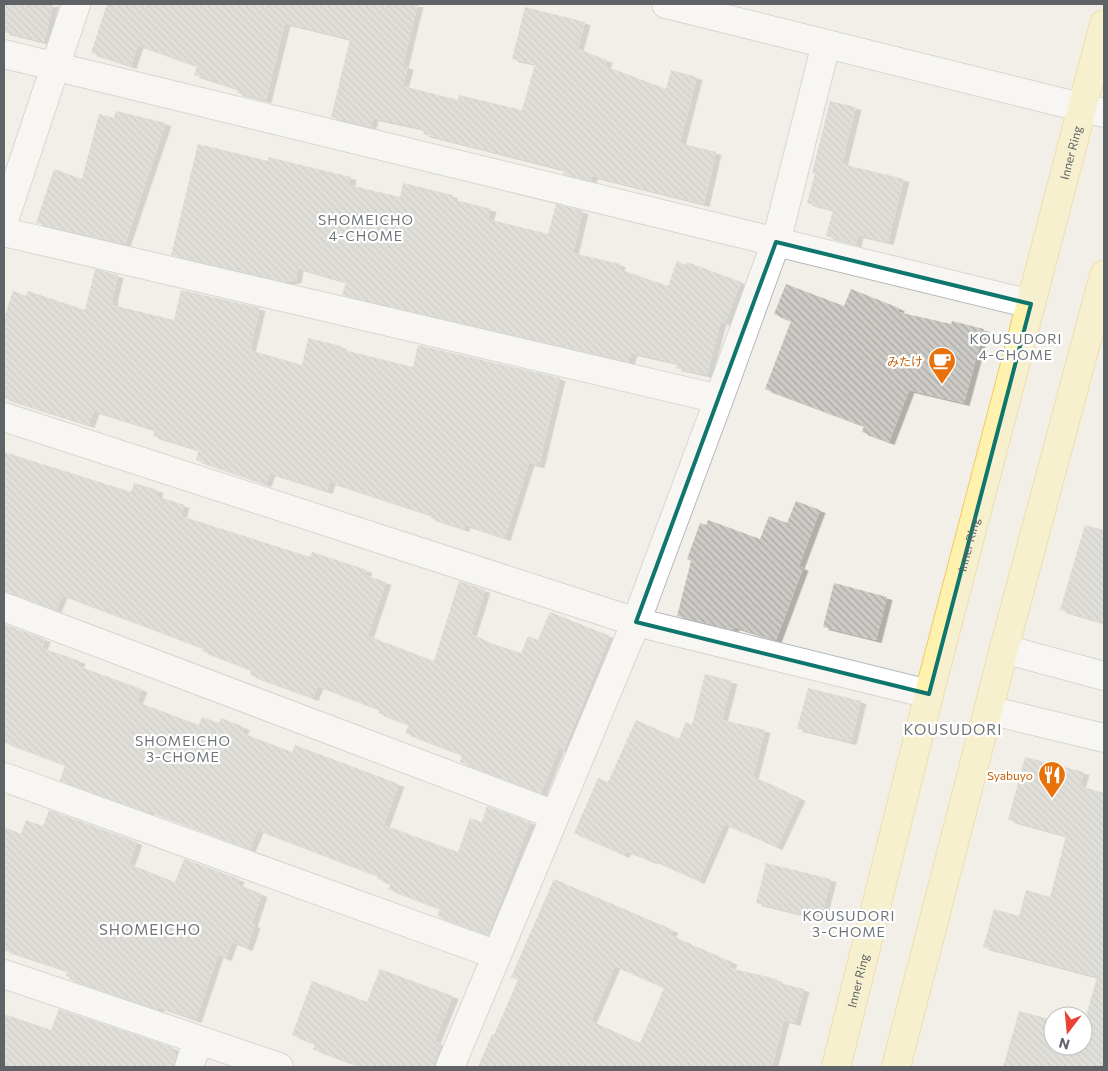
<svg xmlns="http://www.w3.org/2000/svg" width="1108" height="1071" viewBox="0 0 1108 1071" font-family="Commissioner,'Noto Sans JP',sans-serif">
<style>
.building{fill:url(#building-back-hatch);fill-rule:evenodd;filter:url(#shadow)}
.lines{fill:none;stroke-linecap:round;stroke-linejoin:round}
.minor-casing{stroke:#b5b8bc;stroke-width:30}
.major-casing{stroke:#f2c960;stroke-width:30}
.minor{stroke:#fff;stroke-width:28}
.major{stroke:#fff2af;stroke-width:28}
.marked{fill:none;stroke:#0f766e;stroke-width:4;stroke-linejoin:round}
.labels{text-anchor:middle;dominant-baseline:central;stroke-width:4.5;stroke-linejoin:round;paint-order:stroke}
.street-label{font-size:12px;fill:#5f6368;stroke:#fff}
.food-label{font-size:12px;fill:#c56008;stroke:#fff;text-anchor:end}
.neighbourhood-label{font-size:14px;letter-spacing:1px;fill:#70757a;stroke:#fff}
.quarter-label{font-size:15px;letter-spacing:1px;fill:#70757a;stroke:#fff}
</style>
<defs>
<pattern id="building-back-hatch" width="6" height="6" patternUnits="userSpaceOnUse" patternTransform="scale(1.25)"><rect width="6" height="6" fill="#cccac5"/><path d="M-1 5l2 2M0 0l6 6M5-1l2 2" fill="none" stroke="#a9a8a4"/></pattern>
<filter id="shadow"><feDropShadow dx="5.5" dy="3" stdDeviation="0" flood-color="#0004"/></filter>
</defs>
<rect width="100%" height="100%" fill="#f1efe8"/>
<path class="building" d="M4 4H53L44 42 4 32Z
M107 4H418L403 65 408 67 403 86 458 100 459 95 522 110 535 64 512 59 525 7 585 22 578 49 607 60 605 66 666 89 671 70 697 77 680 143 716 152 704 204 592 176 591 181 563 174 565 170 423 134 424 129 373 118 371 127 331 117 350 39 285 23 266 100 237 93 238 89 194 75 197 66 138 45 131 66 91 53Z
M830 101 856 107 842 164 904 179 888 242 858 235 856 244 826 236 833 210 807 203 815 173H812Z
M116 111 166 123 125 244 36 223 54 169 82 179 99 114 114 118Z
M198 144 268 161V157L351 177 349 185 400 197 403 183 452 195V199L491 209 488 219 548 234 556 204 583 211 573 253 620 264 619 269 668 286 677 261 686 265 687 262 741 282 725 323 721 321 707 375 676 368 677 363 632 353 629 362 342 295 346 282 298 268 296 280 287 282 171 255Z
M95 269 118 275 112 300H113L112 305 174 320 181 290 260 308 250 350 302 365 308 338 341 346 340 349 413 367 418 345 560 378 539 465 529 463 505 538 465 525 464 529 430 518 431 515 330 482 327 491 270 473 266 484 196 460 199 450 153 436 155 430 94 411 89 425 4 398V318L13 291 26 296 28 291 85 310Z
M786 284 844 306 851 289 899 308 898 312 951 324 952 321 984 329 964 403 909 390 889 442 862 432 864 426 765 389 791 321 774 314Z
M4 452 131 492 134 483 158 490 157 496 184 505 181 516 310 557 312 552 367 570 365 575 386 582 368 636 434 661 459 581 485 590 471 634 496 645 521 653 528 636 538 640 550 612 610 636 564 750 559 748 541 793 460 762 462 755 405 733 409 725 378 713 380 710 318 686 313 698 250 675 251 670 202 651 203 648 62 595 56 610 10 592H4Z
M796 501 820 510 799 566 803 568 776 640 734 627 733 630 677 616 691 561 687 559 700 523 706 525 708 520 760 539 769 516 787 523Z
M1085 525 1104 530V623L1060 610Z
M834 583 887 597 876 640 823 627Z
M4 624 45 639 42 648 80 661 78 666 142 689 137 702 199 725 202 717 219 723 221 718 244 727 242 733 292 752 295 745 399 784 384 825 458 852 470 818 482 822 487 806 530 822 488 935 437 916 440 909 388 889 391 884 377 879 378 876 258 830 250 849 149 811 148 813 60 781 65 765 4 742Z
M705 674 732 681 722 720 765 730 753 776 800 798 777 847 724 824 699 881 652 860 651 861 626 851 624 855 574 833 598 778 608 782 636 720 679 739 686 722 692 725Z
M808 688 861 701 851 742 797 729Z
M1025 757 1084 772 1080 786 1104 793V1067H1003L1019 1011 1053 1020V1046H1083V1027L1097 977 983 947 994 909 1019 916 1026 890 1050 897 1066 836 1008 820Z
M49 810 137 842 129 864 175 882 184 859 239 879 237 884 262 894 252 924 255 925 247 948 232 942 226 958 218 955 196 1020 158 1007 159 1010 69 979 70 977 66 976 68 971 4 950V827L21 834 26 820 43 826Z
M766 863 831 879 821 919 756 903Z
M554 879 673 930 670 935 732 962 729 968 777 979 776 982 804 989 795 1023 784 1020 772 1067H478L492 1034 494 1035 518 980 511 977ZM615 966 664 988 640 1043 591 1021Z
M380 969 453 996 435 1041 441 1044 432 1067H361L313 1049 315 1044 292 1035 312 981 367 1002Z
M59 1009 172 1047 176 1058 174 1067H4V1014L51 1030Z"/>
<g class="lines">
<defs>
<path id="minor" d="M666 4 1104 113
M4 54 1031 304
M4 220 76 4
M4 232 719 399
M4 417 636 622 929 694
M4 607 555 815
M1004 649 1104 676
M989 710 1104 738
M4 777 497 955
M4 974 279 1067
M189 1067 198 1040
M450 1067 636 622 719 399 776 242 826 44"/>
<g id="major">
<path id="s1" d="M836 1067 929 694 1104 24"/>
<path d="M896 1067 1004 649 1104 275"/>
</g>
</defs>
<use href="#minor" class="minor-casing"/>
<use href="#major" class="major-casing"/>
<use href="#minor" class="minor"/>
<use href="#major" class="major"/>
</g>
<path d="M0 0H1108V1071H0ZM776 242 1031 304 929 694 636 622Z" fill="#f1efe8" fill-opacity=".55" fill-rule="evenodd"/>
<path class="marked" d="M776 242 1031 304 929 694 636 622Z"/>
<defs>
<symbol id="cafe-pin" viewBox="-11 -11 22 30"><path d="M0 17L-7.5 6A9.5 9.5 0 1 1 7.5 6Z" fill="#e8710a" stroke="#fff"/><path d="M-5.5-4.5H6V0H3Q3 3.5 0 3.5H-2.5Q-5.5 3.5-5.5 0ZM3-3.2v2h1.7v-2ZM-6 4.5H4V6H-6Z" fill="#fff"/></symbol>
<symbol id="restaurant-pin" viewBox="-11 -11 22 30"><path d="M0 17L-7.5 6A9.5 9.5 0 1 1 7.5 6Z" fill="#e8710a" stroke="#fff"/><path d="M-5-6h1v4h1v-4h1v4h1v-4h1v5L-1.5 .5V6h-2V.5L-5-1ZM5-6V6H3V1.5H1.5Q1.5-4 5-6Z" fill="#fff"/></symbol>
</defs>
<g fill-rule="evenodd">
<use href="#cafe-pin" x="926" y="345" width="32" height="43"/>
<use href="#restaurant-pin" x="1036" y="759" width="32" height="43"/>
</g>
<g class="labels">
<g class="street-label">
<text stroke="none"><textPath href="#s1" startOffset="944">Inner Ring</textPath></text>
<text stroke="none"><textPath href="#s1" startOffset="539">Inner Ring</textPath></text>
<text stroke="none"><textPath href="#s1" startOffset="89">Inner Ring</textPath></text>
</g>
<g class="food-label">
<text x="923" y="361">みたけ</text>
<text x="1033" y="775">Syabuyo</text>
</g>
<g class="neighbourhood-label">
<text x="366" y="219">SHOMEICHO<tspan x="366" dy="16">4-CHOME</tspan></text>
<text x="1016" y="338">KOUSUDORI<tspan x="1016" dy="16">4-CHOME</tspan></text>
<text x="183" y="740">SHOMEICHO<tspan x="183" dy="16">3-CHOME</tspan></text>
<text x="849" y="915">KOUSUDORI<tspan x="849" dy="16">3-CHOME</tspan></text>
</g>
<g class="quarter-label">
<text x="953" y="729">KOUSUDORI</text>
<text x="150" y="929">SHOMEICHO</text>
</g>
</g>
<rect width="1108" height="1071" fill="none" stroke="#5f6368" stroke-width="10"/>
<g transform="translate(1068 1031) rotate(196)"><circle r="24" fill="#ffffff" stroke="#bfc1c3"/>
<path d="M0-4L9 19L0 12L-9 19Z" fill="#ea4335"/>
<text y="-8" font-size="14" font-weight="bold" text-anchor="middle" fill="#5f6368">N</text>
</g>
</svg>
